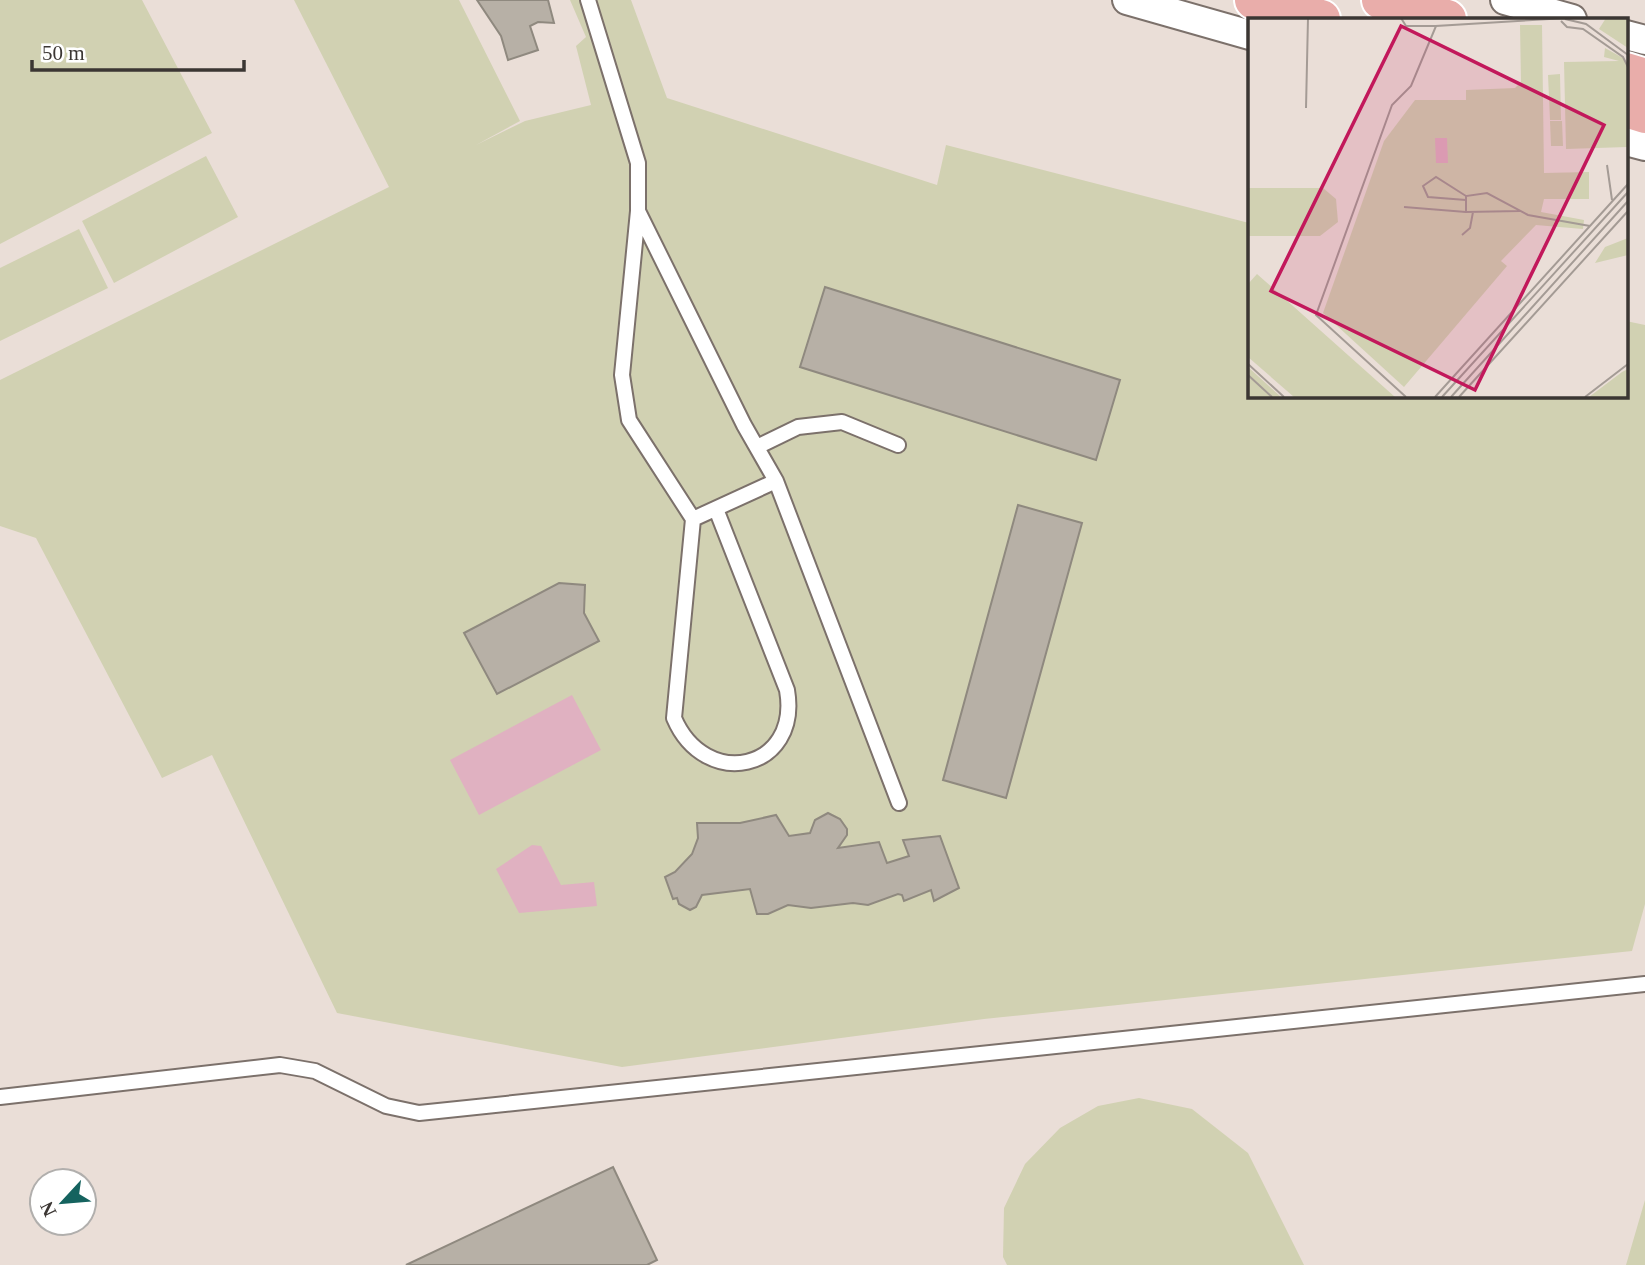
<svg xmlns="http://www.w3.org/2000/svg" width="1645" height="1265" viewBox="0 0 1645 1265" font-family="Georgia,serif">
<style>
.green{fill:#d1d1b2}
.water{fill:#e0b1c1}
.building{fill:#b7b0a6;stroke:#8f897f;stroke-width:2}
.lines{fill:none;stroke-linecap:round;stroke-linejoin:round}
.service-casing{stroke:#7c716b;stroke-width:18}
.minor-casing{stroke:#7c716b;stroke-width:32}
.primary-casing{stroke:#fff;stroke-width:42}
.service{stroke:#fff;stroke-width:14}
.minor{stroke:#fff;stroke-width:28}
.primary{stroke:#e9adaa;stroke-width:38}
.inset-road{fill:none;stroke:#a49b95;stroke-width:2}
.view{fill:#c2185b;fill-opacity:0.15;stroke:#c2185b;stroke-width:3.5}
.inset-edge{fill:none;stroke:#3b3633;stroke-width:3.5}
</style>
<rect width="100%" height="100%" fill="#eaded7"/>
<path class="green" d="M0 0H142L212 133 0 244Z
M294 0H459L520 121 476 145 525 121 591 105 576 46 586 37 570 0H631L667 98 937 185 946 145 1249 223 1250 396H1626V321L1645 325V904L1632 951 984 1019 622 1067 337 1013 212 755 162 778 36 538 0 526V380L389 187Z
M206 156 238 217 114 283 82 221Z
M79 229 108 288 0 341V268Z
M1139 1098 1192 1109 1248 1153 1304 1265H1007L1003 1257 1004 1208 1025 1164 1060 1128 1098 1106Z
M1645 1200V1265H1626Z"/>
<path class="water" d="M572 695 601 750 479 815 450 760Z
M532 845 541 846 561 885 594 882 597 906 519 913 496 869Z"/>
<path class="building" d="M477 0H548L554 23 538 22 530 26 538 50 508 60 501 36Z
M825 287 1120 380 1096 460 800 367Z
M1018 505 1082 523 1006 798 943 780Z
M559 583 585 585 584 613 599 641 497 694 464 633Z
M828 813 840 819 847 829V835L838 848 879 842 887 863 909 856 903 840 940 836 959 888 934 901 931 890 904 901 902 895 898 894 868 905 853 903 811 908 788 905 768 914H757L750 889 702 895 696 907 690 910 679 904 677 898 673 899 665 877 675 872 692 854 698 838 697 823H740L776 815 789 836 810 833 815 820Z
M613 1167 657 1260 647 1265H406Z"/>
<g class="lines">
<defs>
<path id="service" d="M588 0 638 163V211L622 375 629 420 693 519 776 481 744 425 638 211
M757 447 798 427 842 422 898 445
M776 481 899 803
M693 519 674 718C705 791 801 771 787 690L716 509
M0 1097 280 1065 315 1071 386 1106 419 1113 1645 984"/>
<path id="minor" d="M1127 0 1250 35
M1505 0 1572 19
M1626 35 1645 40
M1626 141 1645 146"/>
<path id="primary" d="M1254 0 1321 19
M1381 0 1447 19
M1626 72 1645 78
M1626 108 1645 114"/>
</defs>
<use href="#service" class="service-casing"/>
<use href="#minor" class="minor-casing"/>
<use href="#primary" class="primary-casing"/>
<use href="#service" class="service"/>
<use href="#minor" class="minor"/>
<use href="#primary" class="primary"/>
</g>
<g transform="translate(1248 18)">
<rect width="380" height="380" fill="#eaded7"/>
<path d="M358 0H380V30L351 11ZM272 7H294L296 155 341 154V181H296L293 194 336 202 335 211 288 207 253 243 259 248 156 369 75 295 136 123 167 82H218V72L267 70 273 64ZM357 30 375 40 379 46V129L318 131 316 44 371 43 356 39ZM312 56 313 102H302L300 57ZM302 103H314L315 128H303ZM0 170H75L88 181 90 204 72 218H0ZM380 220V237L347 245 357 229ZM9 256 147 379H46L0 339V266ZM0 349 33 379H0ZM380 351V379H341L374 354Z" fill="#d1d1b2"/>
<path d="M187 120H199L200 145H188Z" fill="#e0b1c1"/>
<path class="inset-road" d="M153 0 158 8H188M317 1 338 6 380 37M313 3 319 9 335 11 375 39 380 49M58 90 60 0M359 147 364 182M218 182 180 179 175 168 188 159 218 178M156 189 218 194M272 193 218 194V178L239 175 280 197 342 208M214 217 222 210 225 194M0 346 36 379M0 357 24 379M158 379 68 297 144 87 163 68 188 8 318 0M187 379 380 166M194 379 380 174M203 379 380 183M211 379 380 193M337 379 380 346"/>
<path class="view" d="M153 8 356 107 227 372 23 273Z"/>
<rect width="380" height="380" class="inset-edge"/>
</g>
<g transform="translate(63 1202) rotate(244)"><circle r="33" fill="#ffffff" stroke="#b1afad" stroke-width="2"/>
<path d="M0-5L12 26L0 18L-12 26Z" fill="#15635f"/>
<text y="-10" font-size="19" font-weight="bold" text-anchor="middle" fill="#3b3633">N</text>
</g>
<path d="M32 60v10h212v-10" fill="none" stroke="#3b3633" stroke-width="3.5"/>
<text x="42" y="60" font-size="21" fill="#3b3633" stroke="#ffffff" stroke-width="5" paint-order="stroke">50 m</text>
</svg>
